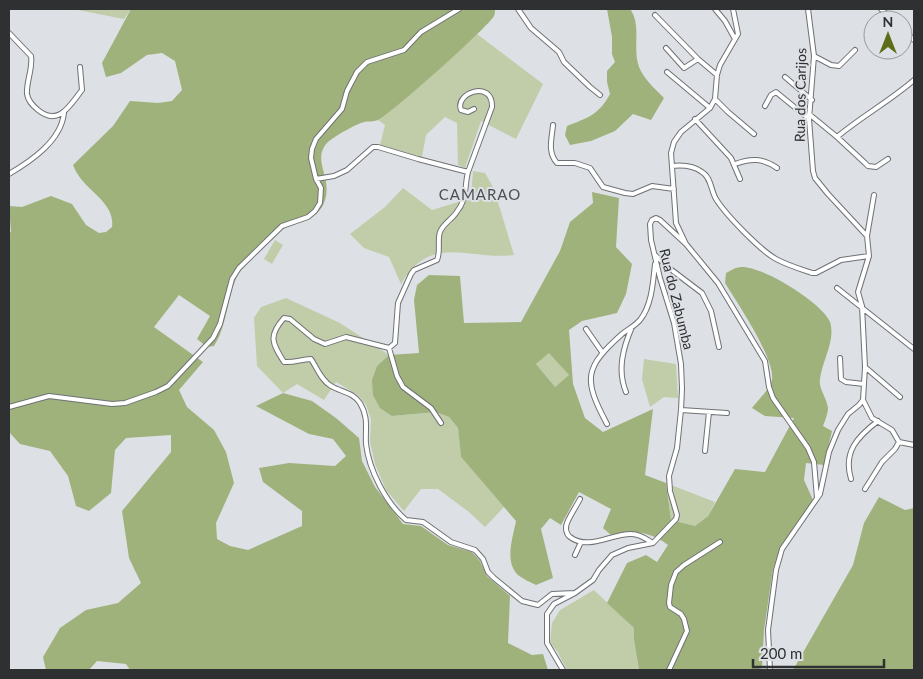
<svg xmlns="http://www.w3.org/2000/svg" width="923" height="679" viewBox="0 0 923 679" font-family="Lato,sans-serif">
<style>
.green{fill:#c0cda8}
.forest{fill:#a0b27b;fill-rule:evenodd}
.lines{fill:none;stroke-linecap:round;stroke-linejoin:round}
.minor-casing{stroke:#6e7175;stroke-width:6}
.minor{stroke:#fff;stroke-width:4}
.labels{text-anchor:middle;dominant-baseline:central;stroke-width:4;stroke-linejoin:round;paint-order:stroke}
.street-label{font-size:14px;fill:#2f3032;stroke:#dde0e5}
.neighbourhood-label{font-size:15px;letter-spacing:1px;fill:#4c4f53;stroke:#dde0e5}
</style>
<rect width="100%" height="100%" fill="#dde0e5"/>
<path class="green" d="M73 9H131L124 19Z
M477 34 543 84 516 139 481 121 465 168 458 165 457 123 445 117 426 135 422 157 380 145 385 125 378 120 405 99Z
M473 171 485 173 494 189 514 255C469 261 431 232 401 284L389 257 364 248 350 234 385 207 403 188 432 210 471 198Z
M275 240 283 245 272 264 264 259Z
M286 298 340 323 389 355 377 366 392 416 436 412 449 417 458 428 461 457 504 507 485 527 469 512 438 489H421L404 511 386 490 375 464 370 442 371 419 366 405 358 395 336 382 324 400 297 384 283 393 257 366 254 318 261 307Z
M549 352 569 375 555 387 536 364Z
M644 359 676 364 678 398 664 397 650 407 642 379Z
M666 483 715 502 708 516 695 526 671 520Z
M594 590 634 628V640L639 670H567L557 651 550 643 552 623 560 610Z"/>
<path class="forest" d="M131 9H495C495 11 495 14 494 16 488 27 391 114 378 120 374 122 368 121 364 122 356 124 333 137 327 143 311 161 334 178 324 203 315 224 293 221 277 233 266 242 255 255 245 265 226 285 230 322 214 346L207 347 197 339 210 316 179 295 154 327 203 362 179 390 187 407 214 430 226 452 234 483 216 523 217 539 230 546 248 550 302 526V511L263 482 259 468 289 463 335 466 346 456 333 439 309 434 256 406 283 393 312 401 336 418 359 438 362 461 375 487 403 524 421 526 448 545 472 552 480 561 487 576 510 596 508 643 532 655 543 654 548 670H130L126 664 97 661 89 670H46L43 657 60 628 86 610 118 603 141 583 129 558 122 511 171 452V435L126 438 115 450 111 493 89 511 76 506 68 476 50 451 20 444 9 432V233L11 232 9 206 22 207 51 196 72 204 86 225 99 233 106 232 112 227C115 206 93 194 81 179 78 175 75 170 73 165L113 126 130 101 158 103 172 101 182 90 175 61 162 53 147 55 121 73 106 77 102 63Z
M607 9H630C642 25 632 48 639 67 644 79 655 89 664 98L651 120 633 114 615 131 591 141 570 145 565 135 567 126C587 118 599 115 610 94L607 82V71L615 62 612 54V37Z
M592 192 619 198 616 247 632 264 626 294 617 313 582 321 569 330 573 384 585 418 603 432 653 409 645 475 666 483 671 520 695 526 708 516 735 469 765 472 794 418 765 416 752 408C758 400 767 392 771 383 780 365 736 301 725 283L726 273C730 271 736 267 741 267 761 265 823 303 830 322 836 340 822 361 820 379 818 388 827 398 828 408 828 413 825 421 823 426L832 431 824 465 806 463 804 480 813 500 780 548 773 569 764 630 762 668 756 670H639L634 640V628L607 603 627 563 646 555 657 562 668 545C652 532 630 529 611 535L603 528 611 509 579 492 561 525 550 518 541 529 553 578 536 585C530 582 523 579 518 575 504 562 513 537 516 521L461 457 458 428 449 417 436 412 392 416 380 408 373 395 372 380 377 366 389 355 419 353 414 300 417 285 429 275 460 276 464 323 521 322 560 251 570 222 593 203ZM549 353 569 375 555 387 536 364Z
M879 497 905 510 914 508V670H793L853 565 864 523Z"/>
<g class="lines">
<defs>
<path id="minor" d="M518 9 531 28 559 52 564 62 590 87 600 95
M715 9 725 21 735 39
M808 9 814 56 809 119 813 171 815 178 828 194 867 236 869 256 858 292 862 306 865 367 863 400 872 418 892 430 899 442 914 445
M881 9 893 20
M655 15 698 59 717 75
M903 29 914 40
M9 33 31 56C33 69 26 82 27 94 28 101 33 106 38 110 59 127 70 105 82 90L80 67
M666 48 684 68 698 59
M814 56 831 65 839 66 855 50
M667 72 710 108
M785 77 812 100
M715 99 728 112 754 134
M765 106 771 95 776 92 809 119
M474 109 468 112 461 110C454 93 493 79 492 107L468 172C464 188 468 198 456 213 451 220 443 224 440 232 437 241 441 251 437 260L414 270 411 274 398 303 395 343 389 348 346 337 325 344 314 339 290 319 284 318C268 336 272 343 284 362 295 363 301 359 311 359 317 368 321 380 331 386 341 392 353 392 360 403 369 418 365 428 366 444 369 470 386 503 406 520L423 522 451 542 475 550 483 559 488 572 494 578 522 601 538 605 552 594 575 593
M809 114 837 137 865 163 868 166 876 167 888 159
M695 119 731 158 740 179
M553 125C552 138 547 152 557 163H575L590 168 603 187 625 193 633 194 652 186 674 189
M837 137C862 116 890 101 914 80
M735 164C751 158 763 158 777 168
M672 166C682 165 694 166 702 172 711 177 711 191 716 199 726 215 760 250 776 259 787 265 800 269 812 273H816L841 260 869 256
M9 174C31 161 61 141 64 113
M316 179 334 176 347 170 373 147H378L418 159 468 172
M867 236 874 195
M686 244 718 283 765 361 769 387 773 398 808 448 814 462 817 498
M655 255 669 268 702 293 711 311 719 347
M837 288 914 349
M586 329 602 352
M389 348 397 376 403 387 431 408 441 423
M840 358 841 379 846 382 864 384
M865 367 900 397
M626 392C617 370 623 348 632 327
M9 407 49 396 112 404 125 403 156 392 168 386 213 338 220 324 232 279 239 268 282 226 308 217 315 211 320 203 321 188 316 179 311 158 312 149 316 139 342 109 347 91 357 72 367 62 404 50 421 32 459 9
M681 410 727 413
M607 424C583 379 584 368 622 334 628 329 635 326 640 320 652 305 653 282 655 264
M705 451 709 412
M851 479C843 452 857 437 878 421
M865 489 882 462 895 449 899 442
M580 499C576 507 570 515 567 523 565 528 566 534 570 537 589 551 612 533 632 534 640 534 646 539 653 543
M575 555 581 542
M563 670 547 643V614L554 604 575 593 593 580 599 570 612 555 628 548 653 543 676 519 677 515 670 491 669 476 677 448 681 410 682 389 681 364 674 323 660 278 651 240 650 224 652 220 656 218 660 220 686 244 676 223 671 153 674 142 681 132 710 108 715 99 717 75 720 65 738 34 733 9
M669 670 687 631 684 619 681 614 670 607 669 603 671 585 676 572 684 565 720 542
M770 670 768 630 776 570 782 549 820 494 829 452 838 430 848 414 859 405 863 400"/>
</defs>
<use href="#minor" class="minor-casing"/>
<use href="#minor" class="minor"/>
</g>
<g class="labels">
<g class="street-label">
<text transform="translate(800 95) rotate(-89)">Rua dos Carijos</text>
<text transform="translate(677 299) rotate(76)">Rua do Zabumba</text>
</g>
<g class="neighbourhood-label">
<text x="480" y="194">CAMARAO</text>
</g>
</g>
<rect width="923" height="679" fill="none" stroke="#2f3032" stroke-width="20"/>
<g transform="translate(888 35)"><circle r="24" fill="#dde0e5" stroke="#979a9d"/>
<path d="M0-4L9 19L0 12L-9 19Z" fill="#5d6c17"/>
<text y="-8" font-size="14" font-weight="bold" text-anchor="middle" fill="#2f3032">N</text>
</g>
<path d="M753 659v8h131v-8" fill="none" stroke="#2f3032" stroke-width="2.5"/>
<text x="760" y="659" font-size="15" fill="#2f3032" stroke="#dde0e5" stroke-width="4" paint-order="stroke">200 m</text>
</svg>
